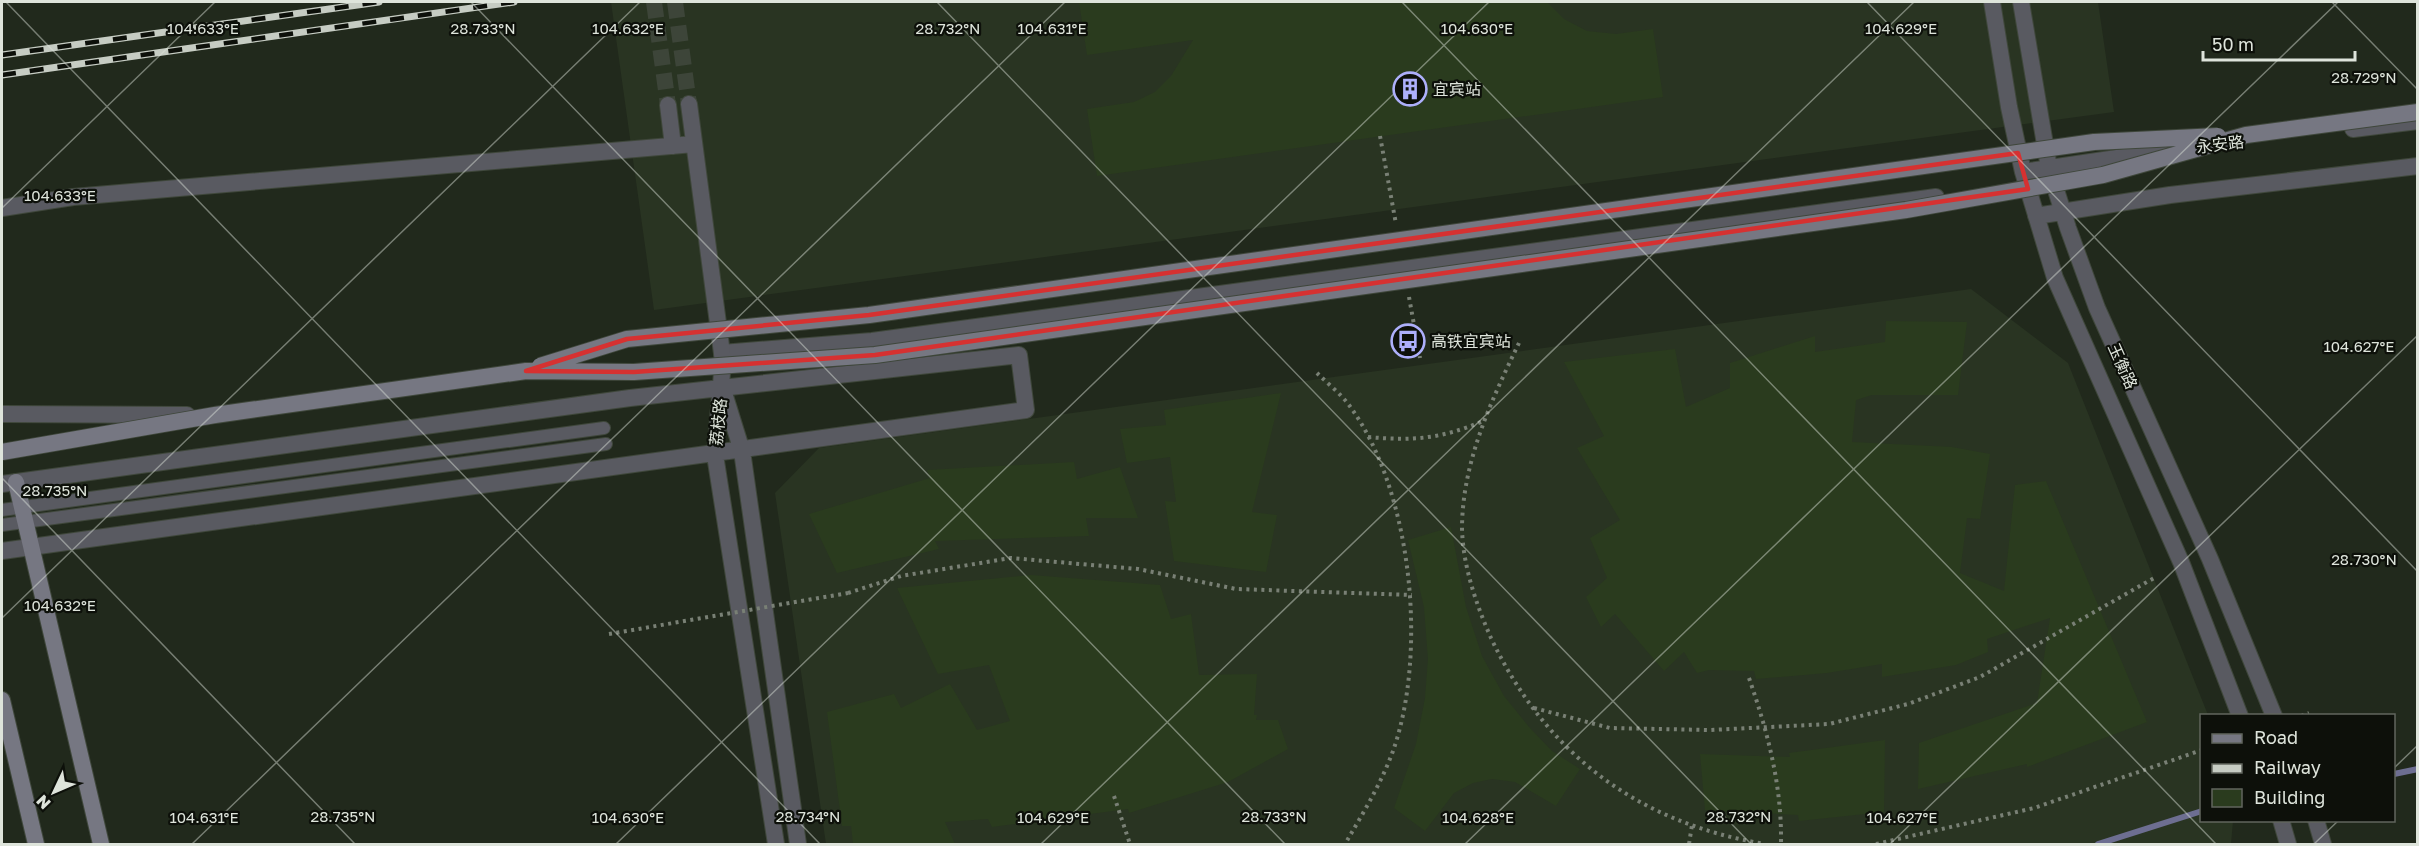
<svg xmlns="http://www.w3.org/2000/svg" width="2419" height="846" viewBox="0 0 2419 846" font-family="'Golos Text','Noto Sans SC',sans-serif">
<style>
.built{fill:#293422}
.lines{fill:none;stroke-linecap:round;stroke-linejoin:round}
.stream{stroke:#6d6e91;stroke-width:6}
.building{fill:#2a3b1e}
.tertiary-tunnel{stroke:#3d4539;stroke-width:16;stroke-dasharray:16 8;stroke-linecap:butt}
.service-casing{stroke:#3f473b;stroke-width:14}
.pedestrian-casing{stroke:#3f473b;stroke-width:18}
.tertiary-casing{stroke:#3f473b;stroke-width:18}
.secondary-casing{stroke:#3f473b;stroke-width:18}
.path{stroke:#798075;stroke-width:4;stroke-dasharray:3 4.5;stroke-linecap:butt}
.service{stroke:#595a61;stroke-width:12}
.pedestrian{stroke:#595a61;stroke-width:16}
.tertiary{stroke:#595a61;stroke-width:16}
.secondary{stroke:#767782;stroke-width:16}
.rail-casing{stroke:#c6ccc3;stroke-width:7}
.rail{stroke:#0d100a;stroke-width:4.5;stroke-dasharray:14;stroke-linecap:butt}
.secondary-bridge-casing{stroke:#3f473b;stroke-width:18;stroke-linecap:butt}
.path-bridge{stroke:#798075;stroke-width:4;stroke-dasharray:3 4.5;stroke-linecap:butt}
.secondary-bridge{stroke:#767782;stroke-width:16}
.marked{fill:none;stroke:#d63131;stroke-width:4.5;stroke-linejoin:round}
.ticks{fill:none;stroke:#dee4db;stroke-width:1.5;stroke-opacity:0.45}
.labels{text-anchor:middle;dominant-baseline:central;stroke-width:4.5;stroke-linejoin:round;paint-order:stroke}
.poi-label{font-size:16px;fill:#dee4db;stroke:#0d100a;text-anchor:start}
.street-label{font-size:16px;fill:#dee4db;stroke:#0d100a}
.ticks-label{font-size:15px;text-anchor:middle;fill:#dee4db;stroke:#0d100a;stroke-width:4.5;stroke-linejoin:round;paint-order:stroke}
</style>
<rect width="100%" height="100%" fill="#21291c"/>
<path class="built" d="M611 2H2098L2114 112 654 310Z
M1971 289 2068 363 2208 715 2202 716V820L2233 821 2231 844H826L775 493 819 448Z"/>
<g class="lines">
<path class="stream" d="M2394 774 2418 769
M2098 844 2202 811"/>
</g>
<path class="building" d="M1079 2H1547L1564 19 1587 31 1616 34 1653 29 1663 97 1097 176 1087 109 1134 102 1155 92 1171 76 1193 40 1087 55Z
M1886 321 1967 322 1958 395H1872L1856 400 1852 442 1952 447 1990 454 1980 519 1967 518 1960 573 2004 591 2015 485 2046 481 2147 722 2027 767V764L1918 789 1919 743 2037 703 2050 618 1987 639 1988 652 1956 665 1882 677V664L1827 673 1756 679 1754 671 1709 670 1697 673 1684 652 1664 671 1615 614 1601 627 1586 597 1607 578 1590 538 1620 520 1577 448 1604 436 1564 362 1675 349 1686 407 1730 388V363L1815 336V352L1885 342Z
M1281 393 1252 512 1277 515 1266 572 1174 561 1165 501 1176 502 1170 457 1127 463 1120 429 1166 425 1164 410Z
M1074 462 1077 479 1120 467 1138 518H1086L1089 536 935 541 939 549 837 573 809 514 930 478 927 470Z
M1451 527 1466 607 1482 656 1504 696 1529 727 1552 751 1580 769 1556 806 1515 782 1492 779 1473 783 1454 793 1425 831 1394 808 1416 744 1425 698 1428 659 1424 607 1408 540Z
M1031 575 1160 585 1171 619 1191 614 1199 675 1257 674 1254 715H1257L1256 720H1278L1288 749 1228 782 1129 813 1128 809 992 827 988 819 945 822 955 844H853L851 826H842L827 712 894 694 901 708 950 684 977 730 1010 721 989 665 938 674 897 588Z
M1885 740 1884 812 1799 821 1798 815 1705 810 1700 754 1790 757 1789 753Z"/>
<g class="lines">
<path class="tertiary-tunnel" d="M654 2 668 105
M675 2 689 104"/>
<defs>
<path id="service" d="M2 510 604 428
M2 525 606 444"/>
<path id="pedestrian" d="M722 353 872 341 1936 197"/>
<path id="tertiary" d="M1992 2 2009 107 2023 172 2055 278 2181 562 2240 716
M2021 2 2049 168 2068 228 2097 308 2210 559 2274 716
M689 104 723 361 715 455 776 844
M668 105 673 146
M2353 129 2418 121
M2023 172 2178 149
M2 208 73 197 694 144
M2036 216 2170 195 2418 166
M724 393 742 451 798 844
M2 414 187 415
M2 484 630 398 1019 355 1026 410 2 551
M2281 820 2288 844
M2316 820 2323 844"/>
<path id="secondary" d="M16 482 101 844
M2 700 36 844"/>
</defs>
<use href="#service" class="service-casing"/>
<use href="#pedestrian" class="pedestrian-casing"/>
<use href="#tertiary" class="tertiary-casing"/>
<use href="#secondary" class="secondary-casing"/>
<path class="path" d="M1380 136 1396 224
M1409 297 1420 358
M1519 343C1491 401 1462 463 1462 529 1463 566 1476 604 1491 638 1546 754 1638 823 1765 844
M1317 373C1327 383 1340 393 1349 405 1412 490 1428 652 1393 751 1381 784 1362 815 1345 844
M1368 437C1413 441 1441 439 1483 421
M848 593 901 576 1011 558 1138 569 1236 589 1412 595
M1534 708 1610 728 1710 730 1829 724 1908 704 1980 677 2154 578
M2301 716 2309 713
M1114 796 1130 844
M1689 844 1692 825
M1876 844 2034 808 2202 750"/>
<use href="#service" class="service"/>
<use href="#pedestrian" class="pedestrian"/>
<use href="#tertiary" class="tertiary"/>
<use href="#secondary" class="secondary"/>
<defs>
<path id="rail" d="M2 55 379 2
M2 75 514 2"/>
</defs>
<use href="#rail" class="rail-casing"/>
<use href="#rail" class="rail"/>
<defs>
<path id="secondary-bridge" d="M540 366 627 339 869 315 2094 142 2218 136
M2 452 215 415 526 371 634 372 875 355 1906 210 2103 175 2246 135 2418 112"/>
</defs>
<use href="#secondary-bridge" class="secondary-bridge-casing"/>
<path class="path-bridge" d="M609 634 848 593
M1749 678C1768 733 1782 786 1781 844"/>
<use href="#secondary-bridge" class="secondary-bridge"/>
</g>
<path class="marked" d="M2018 153 2028 189 875 355 634 372 526 371 627 339 869 315Z"/>
<path class="ticks" d="M6 2 820 844M471 2 1285 844M937 2 1751 844M1402 2 2216 844M1867 2 2418 572M2332 2 2418 90M2 208 215 2M2 478 355 844M2 618 640 2M2394 768 2418 745M192 844 1065 2M616 844 1489 2M1041 844 1914 2M1465 844 2338 2M1890 844 2418 335M2314 844 2339 820"/>
<defs>
<symbol id="building-ring" viewBox="-11 -11 22 22"><circle r="9.5" fill="#0d100a" stroke="#adaffb" stroke-width="1.5"/><path d="M-4-6H4V6H1V3H-1V6H-4ZM-2.5-4.3h1.7v1.8h-1.7ZM.8-4.3h1.7v1.8H.8ZM-2.5-1h1.7V.8h-1.7ZM.8-1h1.7V.8H.8Z" fill="#adaffb"/></symbol>
<symbol id="bus-ring" viewBox="-11 -11 22 22"><circle r="9.5" fill="#0d100a" stroke="#adaffb" stroke-width="1.5"/><path d="M-5-6H5V4H4V6H2V4H-2V6H-4V4H-5ZM-3.5-4V0h7V-4ZM-3.5 1.2v1.5H-2V1.2ZM2 1.2v1.5H3.5V1.2Z" fill="#adaffb"/></symbol>
</defs>
<g fill-rule="evenodd">
<use href="#building-ring" x="1391" y="70" width="38" height="38"/>
<use href="#bus-ring" x="1389" y="322" width="38" height="38"/>
</g>
<g class="labels">
<g class="poi-label">
<text x="1433" y="89">宜宾站</text>
<text x="1431" y="341">高铁宜宾站</text>
</g>
<g class="street-label">
<text transform="translate(2220 144) rotate(-7)">永安路</text>
<text transform="translate(2123 366) rotate(66)">玉衡路</text>
<text transform="translate(718 422) rotate(-84)">荔枝路</text>
</g>
</g>
<g class="ticks-label">
<text x="203" y="34">104.633°E</text>
<text x="628" y="34">104.632°E</text>
<text x="1052" y="34">104.631°E</text>
<text x="1477" y="34">104.630°E</text>
<text x="1901" y="34">104.629°E</text>
<text x="483" y="34">28.733°N</text>
<text x="948" y="34">28.732°N</text>
<text x="2364" y="83">28.729°N</text>
<text x="60" y="201">104.633°E</text>
<text x="2359" y="352">104.627°E</text>
<text x="55" y="496">28.735°N</text>
<text x="2364" y="565">28.730°N</text>
<text x="60" y="611">104.632°E</text>
<text x="343" y="822">28.735°N</text>
<text x="808" y="822">28.734°N</text>
<text x="1274" y="822">28.733°N</text>
<text x="1739" y="822">28.732°N</text>
<text x="204" y="823">104.631°E</text>
<text x="628" y="823">104.630°E</text>
<text x="1053" y="823">104.629°E</text>
<text x="1478" y="823">104.628°E</text>
<text x="1902" y="823">104.627°E</text>
</g>
<rect width="2419" height="846" fill="none" stroke="#dee4db" stroke-width="6"/>
<rect x="2200" y="714" width="195" height="108" fill="#0d100a" stroke="#61655e" stroke-width="1.5"/>
<rect x="2212" y="734" width="30" height="9" fill="#767782" stroke="#61655e" stroke-width="1.5"/>
<text x="2254" y="744" font-size="18" fill="#dee4db">Road</text>
<rect x="2212" y="764" width="30" height="9" fill="#c6ccc3" stroke="#61655e" stroke-width="1.5"/>
<text x="2254" y="774" font-size="18" fill="#dee4db">Railway</text>
<rect x="2212" y="789" width="30" height="18" fill="#2a3b1e" stroke="#61655e" stroke-width="1.5"/>
<text x="2254" y="804" font-size="18" fill="#dee4db">Building</text>
<g transform="translate(54 792) rotate(226)" stroke="#0d100a" stroke-width="4.5" paint-order="stroke">
<path d="M0-4.5L10 22L0 15L-10 22Z" fill="#dee4db"/>
<text y="-9" font-size="16" font-weight="bold" text-anchor="middle" fill="#dee4db">N</text>
</g>
<path d="M2203 51v9h152v-9" fill="none" stroke="#dee4db" stroke-width="3"/>
<text x="2212" y="51" font-size="18" fill="#dee4db" stroke="#0d100a" stroke-width="4.5" paint-order="stroke">50 m</text>
</svg>
